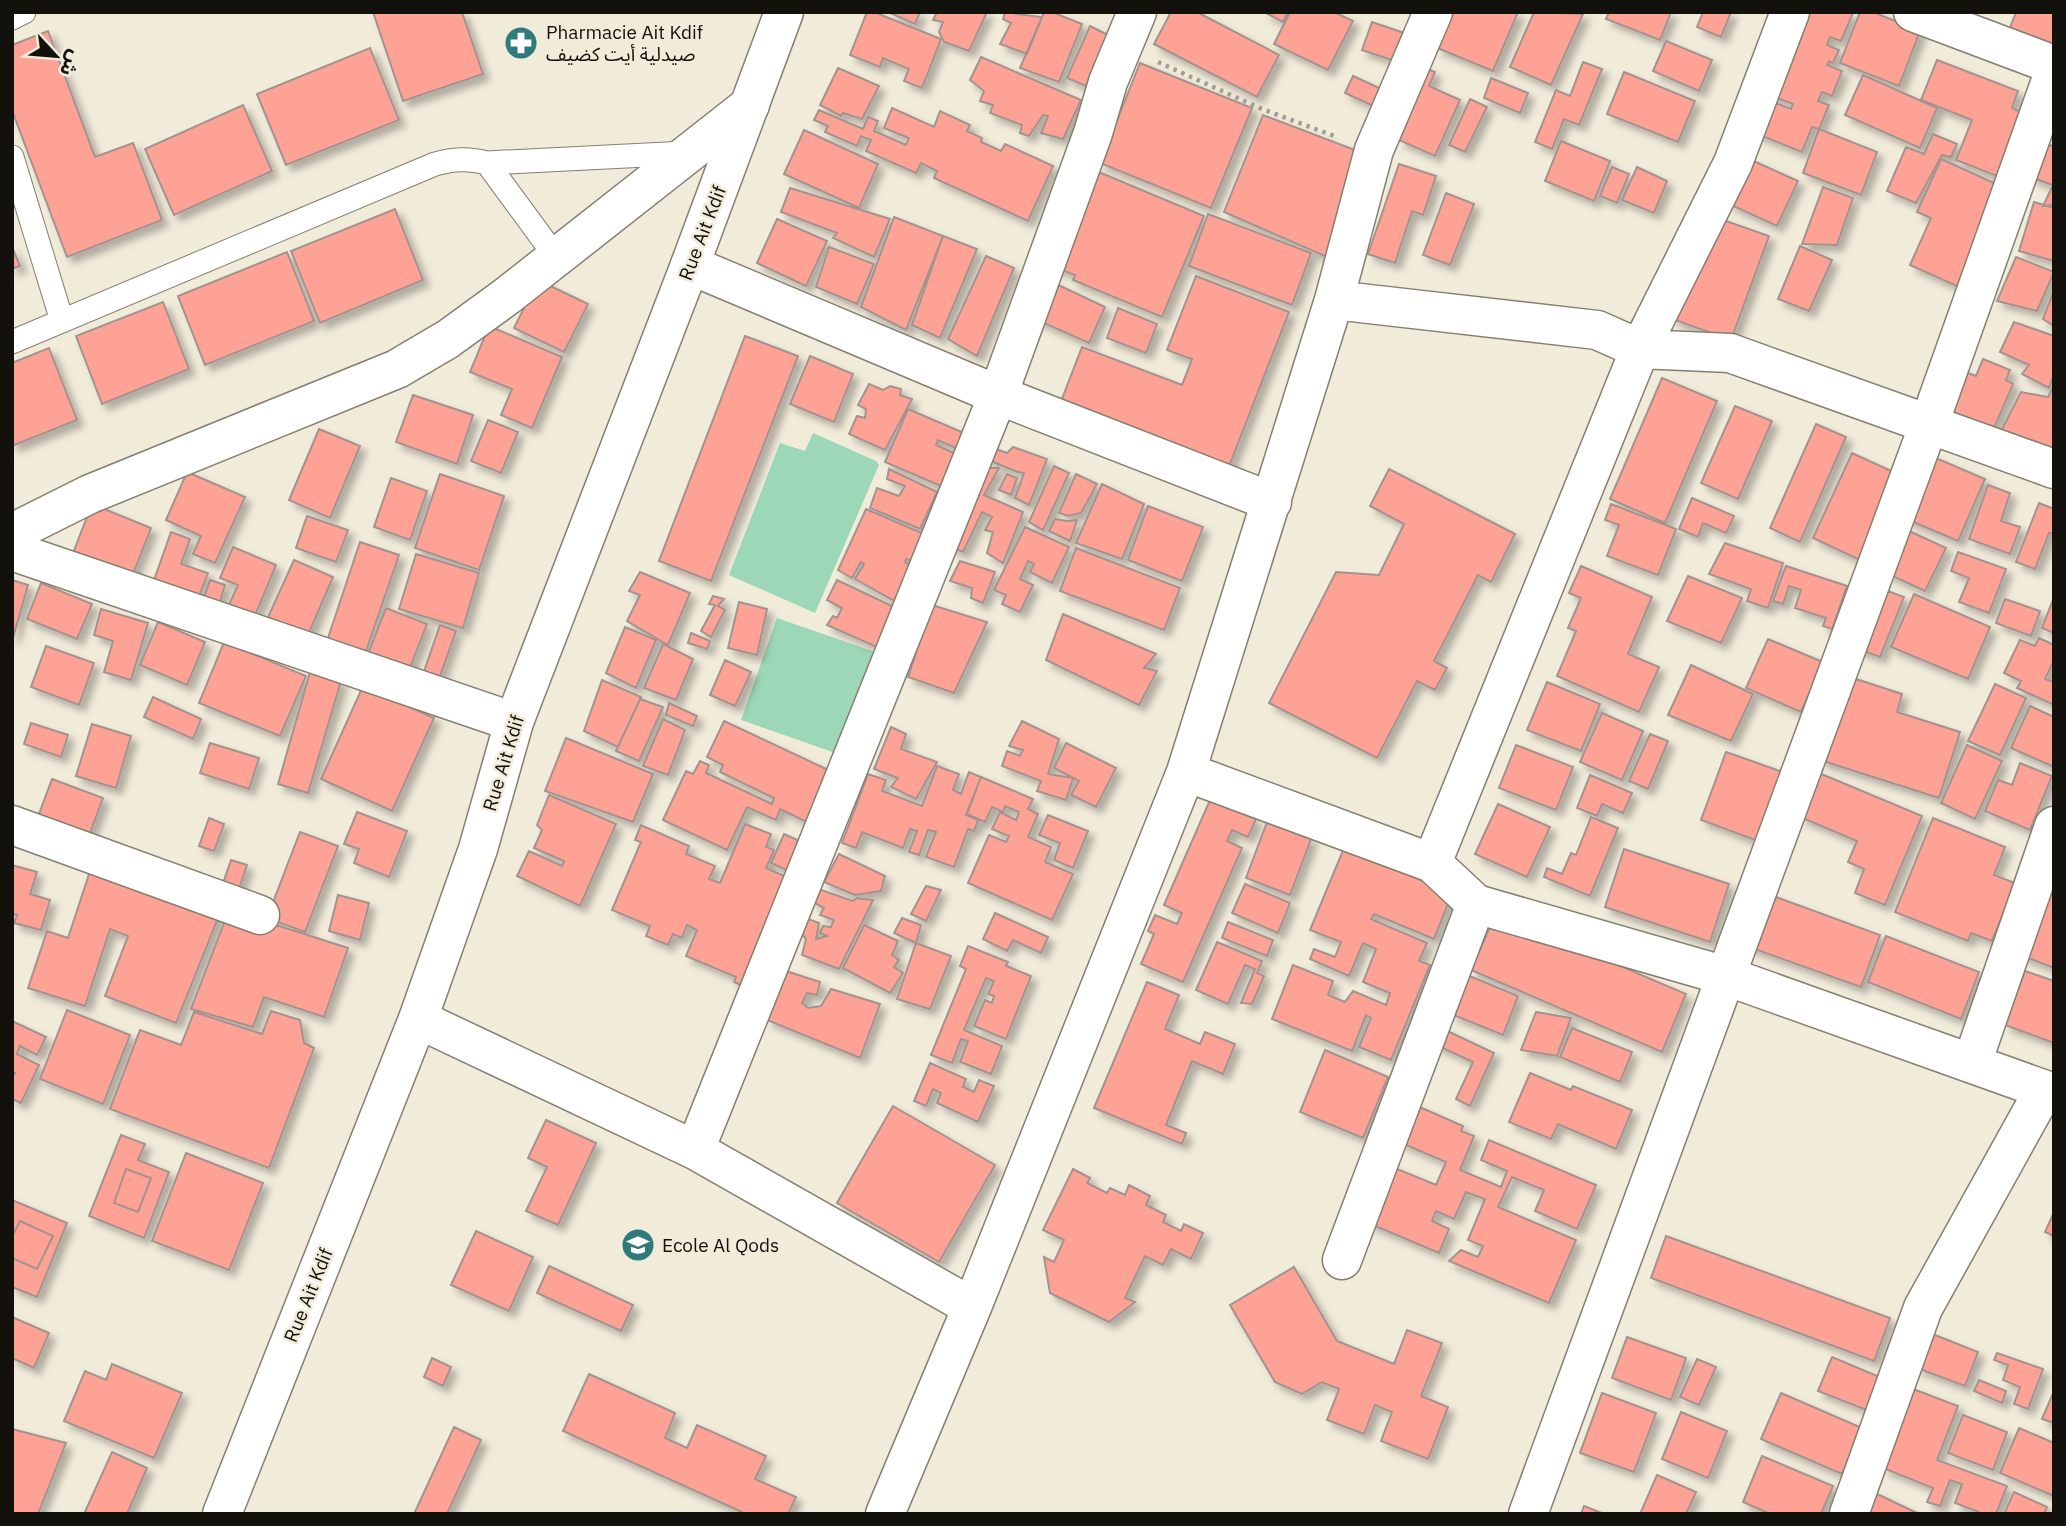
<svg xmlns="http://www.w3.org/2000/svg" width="2066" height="1526" viewBox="0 0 2066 1526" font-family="'IBM Plex Sans','Noto Sans Arabic',sans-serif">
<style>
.green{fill:#9cd8b7}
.building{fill:#fda294;stroke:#a4928f;stroke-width:2;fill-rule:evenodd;filter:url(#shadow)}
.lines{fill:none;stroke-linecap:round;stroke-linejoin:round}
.service-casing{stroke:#857f70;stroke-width:25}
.minor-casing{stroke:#857f70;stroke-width:41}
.tertiary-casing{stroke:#857f70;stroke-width:41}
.path{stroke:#a29e91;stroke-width:4.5;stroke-dasharray:3.5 5;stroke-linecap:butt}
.service{stroke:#fff;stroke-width:23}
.minor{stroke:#fff;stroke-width:38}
.tertiary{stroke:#fff;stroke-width:38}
.labels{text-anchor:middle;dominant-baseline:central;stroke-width:5;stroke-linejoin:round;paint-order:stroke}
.poi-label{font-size:19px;fill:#13110c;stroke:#f1ebda;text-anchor:start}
.street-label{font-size:19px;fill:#13110c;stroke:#f1ebda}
</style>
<defs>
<filter id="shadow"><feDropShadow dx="6" dy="6" stdDeviation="3.5" flood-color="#0004"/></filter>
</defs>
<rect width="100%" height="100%" fill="#f1ebda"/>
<path class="green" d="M813 433 876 461 879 465 815 613 729 575 780 443 805 451Z
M777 618 878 653 841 755 741 720Z"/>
<path class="building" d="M373 12H462L483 74 403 101Z
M867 12H874L941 39 922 88 904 81 909 69 883 58 880 67 850 55Z
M888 12H920L915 24Z
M937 12H987L969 51 944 42 939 32 943 22 933 20Z
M1005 12H1017L1016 14 1042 17 1027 54 1000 44 1011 23 1003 19Z
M1044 12H1052L1082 24 1059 82 1020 68Z
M1171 12H1197L1279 55 1257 97 1154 44Z
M1264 12H1288L1283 22Z
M1290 12H1334L1353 21 1328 70 1274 44Z
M1452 12H1518L1493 71 1437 48Z
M1534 12 1583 14 1551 85 1510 67Z
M1609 12H1671L1660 40 1606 19Z
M1703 12H1731L1721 37 1697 27Z
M1799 12 1853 13 1841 41 1830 37 1827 45 1839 50 1833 63 1829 61 1827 65 1842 71 1832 96 1822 92 1818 101 1829 105 1819 129 1812 127 1802 152 1750 131 1763 98 1791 109 1793 104 1767 94Z
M1860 12H1873L1920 31 1899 86 1840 63Z
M2016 12H2054V51L2005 41Z
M1372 22 1407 34 1398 62 1362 50Z
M1090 26 1108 35 1086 86 1067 78Z
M48 31 95 157 133 143 162 220 67 257 12 110V45Z
M1666 41 1712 60 1699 91 1653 71Z
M370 48 399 120 286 165 257 94Z
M981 57 1081 100 1063 139 1041 133 1048 116 1043 115 1029 136 1020 133 1022 125 990 113 993 105 980 101 984 91 970 80Z
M1937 60 2018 91 2012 108 2021 112 2007 180 1956 160 1972 120 1921 100Z
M1583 62 1602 69 1579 125 1564 119 1552 149 1535 142 1556 90 1570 96Z
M1140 63 1252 108 1211 208 1100 163Z
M1420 66 1435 72 1429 86 1460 100 1435 156 1399 140 1407 122 1397 117Z
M838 68 879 86 862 119 843 113 841 116 820 105Z
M1624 72 1695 101 1678 142 1607 114Z
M1863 75 1937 108 1920 148 1845 115Z
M1353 76 1386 91 1378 108 1345 93Z
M1491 78 1528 93 1520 113 1484 98Z
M1470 99 1487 107 1465 152 1449 145Z
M243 105 272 171 174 215 145 149Z
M892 108 934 127 940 111 970 125 967 131 982 138 981 142 1001 151 1005 144 1053 166 1028 221 934 178 937 171 921 163 916 173 866 151 871 140 861 136 857 146 825 132 828 126 814 120 819 110 863 129 868 117 878 121 874 131 906 145 909 138 884 128Z
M1263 115 1363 153 1327 257 1224 212Z
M1819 129 1877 152 1861 195 1803 173Z
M804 130 878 164 859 208 784 174Z
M1933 134 1957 144 1951 157 1942 155 1916 203 1887 191 1906 147 1924 154Z
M1561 141 1610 161 1594 201 1545 181Z
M2041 141 2054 147V205L2043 206 2053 185 2030 177Z
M1749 159 1798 181 1777 226 1729 204Z
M1941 159 2003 187 1970 292 1910 265 1931 218 1917 212Z
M1399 164 1436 176 1423 215 1412 211 1395 263 1368 254Z
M1612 167 1629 174 1617 203 1600 196Z
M1637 167 1667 181 1654 213 1622 200Z
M1094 170 1204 216 1162 317 1073 280 1075 275 1054 267Z
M1823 187 1853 198 1837 245 1802 244Z
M790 188 890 219 874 257 833 238 837 233 781 212Z
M1446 193 1474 204 1450 265 1423 255Z
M2034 202 2054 208V261L2019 251Z
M395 209 423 280 320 323 291 251Z
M1208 214 1311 253 1292 305 1189 266Z
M1709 215 1769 236 1731 340 1672 319Z
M894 217 943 236 906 330 861 307Z
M777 219 827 241 806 286 757 263Z
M943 236 977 249 940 338 912 325Z
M1800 246 1832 260 1809 311 1778 299Z
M12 247 20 266 12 269Z
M829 247 874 264 857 304 816 287Z
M287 252 314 321 205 365 178 296Z
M986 256 1014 268 977 356 948 339Z
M2016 257 2054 272 2037 311 1997 301Z
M1196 276 1289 312 1228 469 1060 404 1082 347 1182 385 1192 359 1167 350Z
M538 280 588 304 564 352 514 328Z
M1052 282 1105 307 1089 343 1035 319Z
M2054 290V326L2043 319Z
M163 302 189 369 102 404 76 336Z
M1118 308 1157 324 1146 353 1107 338Z
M2014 322 2054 336V374L2049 388 2022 374 2029 365 2000 352Z
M489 326 562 357 532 428 501 415 512 389 470 372Z
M745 336 798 356 711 581 659 561Z
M49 348 77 420 12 446V363Z
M810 356 853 374 834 422 790 404Z
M1983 359 2010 370 2006 380 2013 384 1989 440 1937 419 1958 369 1976 376Z
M1662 378 1717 401 1665 523 1610 499Z
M869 384 883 390 890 386 901 389 900 395 912 399 885 450 849 434 857 416 865 418 866 409 858 405Z
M2054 385V456L1998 437 2021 392 2048 397Z
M413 395 473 415 457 464 396 442Z
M1735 406 1772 421 1738 499 1701 483Z
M908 409 964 433 958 449 938 440 936 445 956 454 941 486 885 462Z
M488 420 518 432 501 473 471 461Z
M1816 424 1846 437 1800 542 1770 528Z
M319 429 360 446 330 518 289 500Z
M988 446 1007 453 1013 447 1047 459 1029 505 1015 498 1024 473 1018 472 986 459Z
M1852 453 1902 476 1862 561 1813 538Z
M1931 456 1985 479 1958 541 1904 518Z
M976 462 991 468H999L984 495 1023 512 1003 563 987 553 993 532 985 530 992 517 982 512 963 552 948 546Z
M1054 466 1069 473 1043 530 1029 522Z
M889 469 937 492 920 529 870 508 877 488 899 496 905 486 887 479Z
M1389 469 1515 534 1491 582 1478 575 1434 661 1447 668 1435 690 1417 681 1377 758 1269 703 1336 572 1379 575 1404 524 1370 506Z
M187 472 245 497 215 563 193 554 201 536 166 520Z
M440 474 504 496 479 570 415 548Z
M1007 474 1017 478 1011 495 999 490Z
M1076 474 1097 484 1081 513 1068 516 1059 513Z
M391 478 427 491 410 540 374 527Z
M1102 484 1144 504 1122 559 1076 543Z
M1988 485 2010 493 2001 521 2020 527 2010 554 1969 539Z
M1692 498 1734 516 1726 533 1703 523 1698 537 1679 529Z
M2039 503 2054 509V534L2049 533 2035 569 2016 562Z
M92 504 151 528 131 579 72 556Z
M1611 504 1676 529 1658 575 1607 556 1619 525 1605 520Z
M1148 506 1203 527 1182 581 1128 560Z
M866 509 924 534 914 562 906 559 905 562 912 567 900 604 855 579 864 564 861 562 852 578 838 570Z
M307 516 348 530 336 562 296 548Z
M1055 519 1067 521 1077 520 1070 541 1049 531Z
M1025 527 1069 547 1052 583 1030 572 1034 564 1028 561 1020 579 1033 585 1020 612 1002 604 1006 595 994 590Z
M1907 530 1946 548 1925 591 1886 573Z
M171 532 190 539 181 564 208 573 198 599 153 583Z
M360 542 399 555 364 657 326 644Z
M1725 543 1783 563 1768 608 1747 601 1751 589 1709 574Z
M233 547 276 565 254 618 228 607 238 585 220 578Z
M1076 548 1180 588 1164 630 1060 591Z
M1958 552 2006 569 1989 613 1959 602 1969 578 1951 571Z
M416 554 479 573 463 628 399 609Z
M294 560 333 577 308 635 268 617Z
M960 561 995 572 983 603 971 598 972 588 950 581Z
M1581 566 1652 597 1628 654 1659 667 1639 712 1557 676 1576 631 1568 628 1581 598 1569 593Z
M1786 566 1847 586 1832 629 1823 626 1826 618 1795 608 1801 590 1789 586 1783 604 1773 601Z
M640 572 690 593 668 645 627 621 640 595 629 591Z
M1688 576 1742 598 1721 643 1667 621Z
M12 580 28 585 13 638 12 637Z
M210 580 225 585 218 608 202 604Z
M837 580 894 607 879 648 827 625 833 616 837 618 842 608 827 600Z
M41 583 92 604 77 639 27 619Z
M1877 587 1904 597 1880 657 1853 647Z
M1914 594 1990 627 1968 679 1891 647Z
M713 596 724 599 718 606 725 610 711 637 701 631 715 605 709 604Z
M2054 597V633L2042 628Z
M2005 599 2040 611 2031 636 1996 623Z
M739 602 767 609 757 655 728 648Z
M932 605 987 622 954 693 908 677Z
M386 608 427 624 409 670 368 654Z
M101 609 148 623 131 680 104 672 113 641 94 635Z
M1063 614 1156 654 1144 668 1157 671 1139 705 1046 660Z
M158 622 205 642 187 685 140 665Z
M440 625 456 631 439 679 423 674Z
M625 627 656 640 636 688 606 673Z
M691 633 710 641 707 649 688 643Z
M2039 638 2054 645V660L2045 679 2054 682V705L2017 688 2021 681 2004 673 2020 640 2035 646Z
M1768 639 1823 662 1801 712 1746 688Z
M224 642 306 676 280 736 199 703Z
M663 644 693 659 676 700 644 688Z
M46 646 94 663 79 705 31 687Z
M725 660 751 672 735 706 710 695Z
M1691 665 1753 694 1731 741 1668 715Z
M310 672 341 681 308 793 278 784Z
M1847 676 1902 694 1897 712 1960 732 1939 798 1820 760Z
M602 680 641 697 618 747 584 731Z
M1547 682 1600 704 1581 751 1527 730Z
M1995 684 2026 698 2000 755 1968 741Z
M363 686 434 718 392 811 321 779Z
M153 697 201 719 193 739 144 717Z
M640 699 663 707 639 761 616 751Z
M669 703 697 716 693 726 666 715Z
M2030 706 2054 717V767L2011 748Z
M1602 713 1643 731 1622 780 1580 762Z
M663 719 685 730 668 775 643 766Z
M724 721 839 775 815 826 780 809 776 820 747 807 727 850 663 820 686 771 693 774 700 761 709 765 706 773 772 804 774 798 720 772 723 765 707 757Z
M1022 721 1059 739 1048 774 1073 778 1066 800 1037 791 1041 781 1002 766 1007 751 1020 756 1023 750 1009 746Z
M31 723 68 735 61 757 24 744Z
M92 724 131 736 116 788 76 776Z
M891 727 906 734 901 749 937 762 916 799 891 787 898 778 874 769Z
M1650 734 1668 741 1648 789 1629 781Z
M566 738 653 774 633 822 545 791Z
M210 743 259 758 249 789 200 773Z
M1066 743 1116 768 1096 807 1071 795 1079 781 1054 768Z
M1516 745 1573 767 1556 810 1499 788Z
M1967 745 2002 761 1975 819 1941 803Z
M1726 752 1783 772 1758 841 1701 820Z
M2020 763 2052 776 2030 830 1985 811 1998 780 2012 785Z
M937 766 959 774 953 790 961 794 969 772 981 777 966 815 978 820 974 831 968 829 954 867 926 857 936 832 928 830 919 855 909 852 917 831 910 829 903 848 862 832 856 848 842 843 868 774 886 780 882 791 922 806Z
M1819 773 1922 816 1885 905 1855 893 1864 869 1848 862 1857 841 1800 817Z
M1590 775 1632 793 1623 813 1602 804 1597 816 1577 808Z
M981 777 1033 799 1028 809 1038 814 1028 837 1051 847 1045 862 1073 874 1052 920 968 883 989 835 1006 842 1009 836 992 829 1000 812 1016 820 1019 812 1005 806 1003 812 992 807 985 822 967 814Z
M52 779 103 798 87 841 36 822Z
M549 795 616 824 580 906 517 876 529 851 562 866 564 861 534 848 542 830 537 825Z
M1210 800 1256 819 1248 837 1232 830 1227 841 1242 848 1183 982 1141 964 1154 934 1148 931 1155 915 1177 924 1182 913 1164 905Z
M1498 804 1550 827 1527 877 1475 854Z
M357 812 407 831 389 877 354 863 359 849 344 844Z
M1048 815 1088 831 1073 868 1054 860 1060 843 1039 835Z
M1591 817 1618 828 1590 896 1544 877 1547 868 1562 874 1571 853 1576 855Z
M209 818 224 824 214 851 199 846Z
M1933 818 2005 847 1994 875 2015 883 1992 941 1971 933 1968 941 1895 912Z
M1267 822 1311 839 1290 895 1246 878Z
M745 824 771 834 766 847 774 850 766 868 791 879 750 989 734 982 736 977 686 956 697 930 687 925 682 938 673 934 668 945 646 936 650 926 612 910 641 842 635 840 641 825 689 846 686 854 715 866 709 879 720 883Z
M300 832 338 846 305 932 267 918Z
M784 834 806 844 793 873 771 863Z
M1344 848 1452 893 1434 939 1374 914 1371 919 1427 943 1419 961 1430 965 1391 1060 1359 1047 1371 1018 1366 1015 1352 1051 1272 1019 1293 965 1333 981 1328 995 1345 1002 1353 991 1386 1005 1390 993 1363 982 1376 949 1363 943 1349 976 1310 959 1314 949 1335 957 1341 942 1310 930Z
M1624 849 1729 884 1710 942 1605 907Z
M839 854 885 876 881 891 855 895 824 882Z
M231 860 247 865 235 901 219 895Z
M2054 863V968L2018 954Z
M12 865 37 872 30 894 50 900 41 930 14 923 17 915 12 914Z
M92 865 222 908 176 1023 105 996 128 936 110 929 85 1006 28 988 47 931 68 938Z
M1245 884 1290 903 1278 933 1232 913Z
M926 886 941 890 926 921 911 914Z
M818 889 853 901 857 898 873 900 839 969 802 955 806 939 801 933 808 919 819 923 816 939 827 936 820 933 823 926 831 927 834 920 820 915 824 908 813 902Z
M1765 893 1880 935 1861 987 1746 946Z
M338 895 369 903 360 940 329 931Z
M229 910 348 948 324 1017 264 997 253 1027 191 1009Z
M995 913 1048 937 1041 953 1013 940 1007 951 983 939Z
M1496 913 1686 994 1662 1052 1471 970Z
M902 918 921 925 916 943 894 933Z
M1228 922 1273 940 1267 956 1222 938Z
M864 925 898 941 892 955 899 960 894 967 903 973 890 993 843 968Z
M1886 936 1979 972 1961 1019 1868 982Z
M1217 942 1262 961 1257 973 1264 976 1252 1004 1241 1003 1255 969 1245 965 1228 1004 1196 990Z
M916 943 951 956 930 1009 897 999Z
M968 946 1008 962 1006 966 1031 976 1006 1039 974 1026 985 1000 992 1003 994 996 988 994 994 981 986 978 964 1030 1002 1046 991 1074 960 1062 968 1041 961 1039 952 1063 931 1055 966 969 960 966Z
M786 971 820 982 817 995 807 993 802 1003 808 1008 821 1006 831 989 880 1004 860 1058 767 1020Z
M2025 971 2054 981V1043L2005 1025Z
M1467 975 1518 996 1503 1035 1451 1014Z
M1147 982 1179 995 1165 1029 1200 1044 1205 1032 1235 1044 1223 1074 1192 1061 1166 1125 1186 1133 1182 1144 1094 1108Z
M67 1010 130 1035 103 1104 40 1079Z
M271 1011 300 1020 304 1043 314 1048 269 1168 110 1109 140 1030 181 1045 194 1012 262 1034Z
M1536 1012 1571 1018 1557 1056 1521 1050Z
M12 1021 46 1037 37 1055 20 1046 17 1054 39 1065 21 1103 12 1099V1078L15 1073 12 1072Z
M1441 1028 1494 1053 1470 1106 1456 1099 1473 1062 1434 1044Z
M1572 1028 1632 1052 1620 1082 1560 1057Z
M1325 1050 1388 1077 1363 1138 1300 1112Z
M930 1063 966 1079 963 1087 974 1092 979 1080 994 1086 978 1122 937 1103 941 1093 933 1089 926 1106 914 1101Z
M1530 1073 1571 1090 1573 1086 1632 1110 1616 1149 1558 1124 1551 1139 1509 1122Z
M1415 1105 1463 1126 1461 1131 1474 1136 1460 1170 1501 1187 1507 1171 1481 1160 1489 1140 1596 1185 1577 1229 1535 1211 1544 1190 1512 1177 1498 1207 1576 1240 1549 1303 1449 1261 1461 1250 1478 1257 1483 1246 1468 1240 1485 1199 1466 1192 1454 1219 1436 1211 1432 1221 1449 1229 1439 1253 1368 1223 1383 1163 1436 1185 1446 1162 1399 1142Z
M893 1106 995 1165 939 1262 837 1203Z
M546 1120 596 1143 558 1225 526 1211 547 1167 528 1158Z
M121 1135 145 1144 138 1160 169 1172 144 1238 89 1216ZM126 1169 151 1178 138 1212 114 1203Z
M186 1153 263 1183 229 1270 152 1241Z
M126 1169 151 1178 138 1212 114 1203Z
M1073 1169 1090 1178 1087 1183 1107 1193 1110 1188 1125 1195 1129 1185 1150 1196 1146 1205 1166 1215 1163 1222 1181 1231 1184 1224 1203 1233 1191 1259 1171 1249 1163 1265 1145 1256 1125 1298 1135 1302 1109 1322 1050 1293 1044 1257 1054 1262 1064 1240 1043 1230Z
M12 1200 67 1223 37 1297 12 1287V1258L37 1269 53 1236 20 1221 12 1237Z
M2054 1212V1236L2045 1232Z
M20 1221 53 1236 37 1269 12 1258V1237Z
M476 1231 533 1257 509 1311 451 1285Z
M1666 1236 1890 1318 1874 1361 1651 1278Z
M549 1266 633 1305 621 1331 537 1293Z
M1294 1267 1337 1341 1394 1364 1407 1330 1442 1343 1421 1396 1448 1407 1428 1459 1381 1441 1392 1412 1375 1405 1364 1434 1327 1420 1339 1389 1322 1382 1302 1394 1275 1382 1230 1305Z
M12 1317 49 1333 34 1368 12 1358Z
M1930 1333 1978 1352 1965 1386 1917 1368Z
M1627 1337 1686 1358 1671 1400 1612 1378Z
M1997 1353 2043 1369 2028 1409 2014 1404 2020 1387 2003 1380 2008 1365 1994 1360Z
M1832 1357 1882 1378 1869 1411 1818 1391Z
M432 1358 451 1367 443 1386 424 1377Z
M1697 1359 1716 1367 1699 1405 1680 1397Z
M112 1364 182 1393 154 1458 64 1421 85 1371 106 1380Z
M589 1374 675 1413 665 1438 687 1448 697 1425 766 1456 755 1479 796 1497 788 1514H741L742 1512 563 1431Z
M1979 1380 2006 1391 2002 1403 1974 1391Z
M1913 1389 1958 1406 1937 1460 2007 1486 1996 1514H1978L1979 1512 1955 1503 1962 1484 1950 1480 1940 1506 1927 1502 1933 1488 1883 1468Z
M2054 1391V1423L2042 1419Z
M1602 1393 1656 1413 1634 1472 1580 1453Z
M1781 1393 1862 1428 1842 1474 1761 1439Z
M1681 1412 1727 1431 1708 1478 1662 1459Z
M1963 1415 2007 1432 1993 1470 1948 1453Z
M454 1427 481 1440 447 1514H414Z
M2019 1428 2054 1443V1496L2000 1473Z
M12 1429 66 1443 38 1514H12Z
M112 1452 147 1468 127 1514H84Z
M1762 1456 1833 1486 1821 1514H1770L1743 1502Z
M1657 1475 1696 1492 1686 1514H1640Z
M1873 1492 1919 1514H1863Z
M2014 1492 2047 1507 2044 1514H2004Z
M1584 1506 1604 1514H1581Z"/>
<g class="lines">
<defs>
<path id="service" d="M12 18 24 12
M12 157 62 321
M487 163 556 257
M12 342 435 164C454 159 468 158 487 163L686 153"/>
<path id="minor" d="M1913 12 2054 65
M690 265 998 395 1272 502
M1334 300 1597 330 1640 349 1730 353 2054 469
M12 533 90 494 397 369 448 339 507 296 750 105
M12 551 514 722
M1186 772 1432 863 1476 904 1726 976 2054 1093
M12 825 260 915
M1432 863 1640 349 1733 163 1790 12
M418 1019 695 1150 972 1307
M1972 1063 2054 826
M695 1150 998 395 1093 133 1108 82 1137 12
M1342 1260 1476 904
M885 1514 972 1307 1186 772 1334 300 1374 150 1433 12
M1528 1514 1929 424 2054 72
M1849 1514 1923 1308 2044 1090"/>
<path id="tertiary" d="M222 1514 418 1019 478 849 514 722 690 265 784 12"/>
</defs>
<use href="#service" class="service-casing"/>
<use href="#minor" class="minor-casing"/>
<use href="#tertiary" class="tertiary-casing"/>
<path class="path" d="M1158 62 1262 109 1337 137"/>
<use href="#service" class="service"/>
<use href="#minor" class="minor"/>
<use href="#tertiary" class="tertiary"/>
</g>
<defs>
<symbol id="pharmacy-disc" viewBox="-11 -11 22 22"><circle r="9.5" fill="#307a7b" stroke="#f1ebda"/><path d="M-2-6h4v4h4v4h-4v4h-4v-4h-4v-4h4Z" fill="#fff"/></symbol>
<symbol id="school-disc" viewBox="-11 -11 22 22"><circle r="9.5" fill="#307a7b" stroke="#f1ebda"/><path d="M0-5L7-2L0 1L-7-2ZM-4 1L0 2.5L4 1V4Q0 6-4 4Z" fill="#fff"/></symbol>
</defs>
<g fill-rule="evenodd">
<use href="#pharmacy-disc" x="502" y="24" width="38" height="38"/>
<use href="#school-disc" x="619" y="1226" width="38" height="38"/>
</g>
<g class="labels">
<g class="poi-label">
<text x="546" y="32">Pharmacie Ait Kdif<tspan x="546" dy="22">صيدلية أيت كضيف</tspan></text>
<text x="662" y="1245">Ecole Al Qods</text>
</g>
<g class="street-label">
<text transform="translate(702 233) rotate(-69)">Rue Ait Kdif</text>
<text transform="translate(503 763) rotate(-73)">Rue Ait Kdif</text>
<text transform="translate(308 1295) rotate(-68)">Rue Ait Kdif</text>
</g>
</g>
<rect width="2066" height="1526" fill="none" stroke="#13110c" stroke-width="28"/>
<g transform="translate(56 56) rotate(116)" stroke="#f1ebda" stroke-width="5" paint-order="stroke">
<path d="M0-5L12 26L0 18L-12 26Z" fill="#13110c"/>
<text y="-10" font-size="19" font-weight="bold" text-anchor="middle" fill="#13110c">ش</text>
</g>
</svg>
